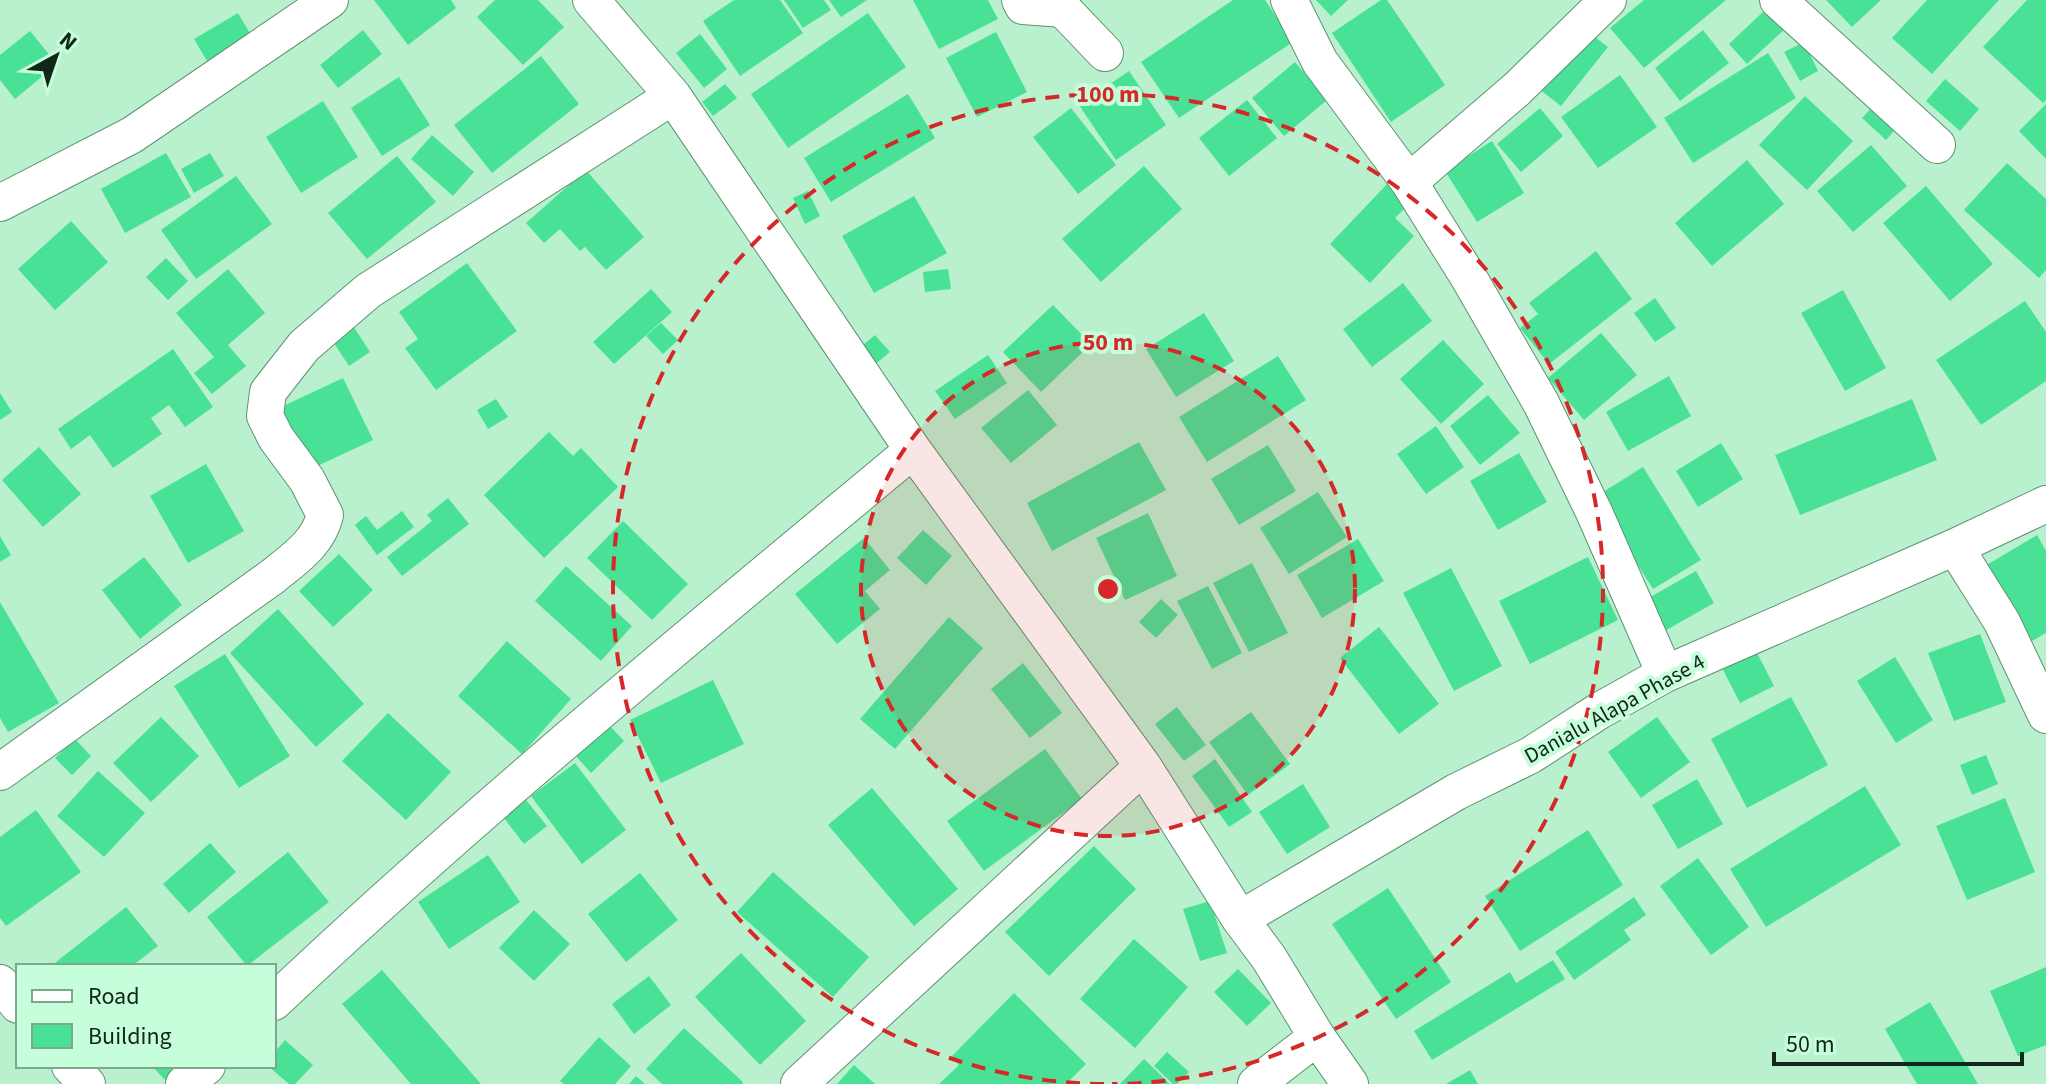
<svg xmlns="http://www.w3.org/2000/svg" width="2046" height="1084" font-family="'Source Sans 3',sans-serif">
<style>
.building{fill:#49e196}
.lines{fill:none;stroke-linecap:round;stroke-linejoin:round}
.minor-casing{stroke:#5e9273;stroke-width:38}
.minor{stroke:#fff;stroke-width:36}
.ring{fill:none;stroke:#d62828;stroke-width:4;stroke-dasharray:14 10}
.labels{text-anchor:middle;stroke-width:8;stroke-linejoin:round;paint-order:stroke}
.street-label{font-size:22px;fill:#11271a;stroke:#c6fedb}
.centre{fill:#d62828;stroke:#c6fedb;stroke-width:4}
.ring-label{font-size:24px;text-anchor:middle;font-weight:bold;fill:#d62828;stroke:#c6fedb;stroke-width:8;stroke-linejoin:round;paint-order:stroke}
</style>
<rect width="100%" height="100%" fill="#b9f1ce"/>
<path class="building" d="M374,0H451L456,8L408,45Z
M495,0H538L564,27L523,65L477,17Z
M734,0H780L803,33L740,76L703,21Z
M784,0H824L831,10L803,28Z
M829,0H867L841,17Z
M913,0H988L998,19L939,49Z
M1233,0H1265L1293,42L1179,118L1141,62Z
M1316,0H1348L1331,16Z
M1381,0H1387L1445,85L1391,122L1332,33Z
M1644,0H1726L1644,68L1610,28Z
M1826,0H1881L1852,27Z
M1927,0H1999L1932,74L1892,38Z
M2027,0H2046V100L2043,103L1983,47Z
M1766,9L1785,29L1747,64L1729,44Z
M238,13L251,35L207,61L194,39Z
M868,13L906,67L788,148L751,94Z
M363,30L382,54L338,88L320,65Z
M1586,30L1608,47L1561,106L1539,89Z
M1703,30L1729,63L1680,101L1655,68Z
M30,31L57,64L15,99L0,80V55Z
M996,32L1027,92L977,117L946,58Z
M700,34L727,69L704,88L676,53Z
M1804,42L1818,71L1800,81L1784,52Z
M1768,53L1796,98L1693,163L1664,118Z
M541,56L579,104L492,173L454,125Z
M1295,62L1327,100L1284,136L1252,98Z
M1129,71L1166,125L1116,160L1079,105Z
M1620,75L1657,127L1598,168L1561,117Z
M399,77L430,125L382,156L351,108Z
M1945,79L1979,109L1960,131L1926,101Z
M725,84L737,98L713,116L702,102Z
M908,94L935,138L831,202L804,158Z
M1805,96L1853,141L1807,190L1759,145Z
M1247,100L1277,138L1229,176L1199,138Z
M323,101L358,157L301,193L266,137Z
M1876,103L1900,124L1886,140L1862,118Z
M2046,104V159L2019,131Z
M1071,108L1116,165L1078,194L1033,137Z
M1540,108L1563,136L1521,172L1497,144Z
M432,135L474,172L453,196L411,159Z
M1492,141L1524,193L1477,222L1445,171Z
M1871,145L1907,186L1853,232L1817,191Z
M166,153L191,197L125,233L101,189Z
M210,153L224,176L194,193L181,169Z
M397,156L436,202L367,259L328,213Z
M1747,160L1784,204L1712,266L1675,223Z
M2007,163L2046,199V270L2039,278L1964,210Z
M1144,166L1182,209L1101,282L1062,239Z
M586,170L644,237L606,270L585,247L580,251L560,229L544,243L526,223Z
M236,176L272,224L196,279L161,230Z
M1389,182L1411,202L1395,218L1414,236L1370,283L1330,244Z
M1926,186L1993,264L1950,301L1883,223Z
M808,191L820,216L805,224L793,198Z
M914,196L947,253L874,293L842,236Z
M71,221L108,262L55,310L18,269Z
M1596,251L1632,299L1549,364L1520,328L1538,314L1529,303Z
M166,258L188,281L168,300L146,277Z
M467,263L517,331L436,390L405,348L418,339L399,312Z
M228,269L265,313L228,345L246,366L212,394L194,373L214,357L176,313Z
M948,269L951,289L925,292L923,272Z
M1403,283L1432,321L1372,367L1343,329Z
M651,289L672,312L614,364L593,342Z
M1843,290L1886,368L1845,391L1801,313Z
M1655,298L1676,328L1655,342L1634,313Z
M2025,301L2046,332V381L1981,425L1936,360Z
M1053,305L1091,344L1041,392L1003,352Z
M1204,313L1234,361L1176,397L1146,349Z
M350,321L370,352L349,366L328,334Z
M661,323L678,340L663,354L646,336Z
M1601,333L1637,375L1584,420L1548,378Z
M875,335L890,352L873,366L858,349Z
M1443,340L1484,384L1441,424L1400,379Z
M173,349L213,407L185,427L169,405L151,418L162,434L113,468L90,435L71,449L58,429Z
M988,355L1007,383L955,419L935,391Z
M1278,356L1306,400L1207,462L1179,417Z
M1669,376L1691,416L1628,451L1606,412Z
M343,378L373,440L311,469L281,407Z
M1028,390L1057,425L1011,463L981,428Z
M0,393L12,412L0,420Z
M1488,395L1520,433L1480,465L1450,426Z
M496,399L508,417L488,429L477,410Z
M1912,399L1937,460L1800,515L1775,455Z
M1436,426L1464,467L1426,494L1397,454Z
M549,432L573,456L581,448L618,487L544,558L484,495Z
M1139,442L1166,490L1052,551L1027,503Z
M1721,443L1743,479L1698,507L1676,471Z
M1268,445L1296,491L1239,525L1211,479Z
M39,447L81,494L43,527L2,480Z
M1519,453L1547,502L1498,530L1470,481Z
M206,464L244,531L188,563L150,496Z
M1643,467L1701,560L1653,589L1595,497Z
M1318,492L1347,537L1289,574L1260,528Z
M448,498L469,524L402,576L387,557L432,521L427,515Z
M402,511L414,527L377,555L355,525L366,516L377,530Z
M1148,513L1177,576L1125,600L1096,538Z
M623,521L688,584L652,620L587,558Z
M923,530L952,556L926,585L897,558Z
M2037,535L2046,551V633L2030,642L1985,566Z
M0,536L11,555L0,562Z
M864,538L890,570L865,591L880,609L837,644L795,594Z
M1358,539L1384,581L1322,618L1297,575Z
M339,554L373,590L333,627L299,591Z
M144,557L182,605L140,639L102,590Z
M1588,557L1618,620L1530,664L1499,601Z
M1252,563L1288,633L1249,652L1213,583Z
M566,566L632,626L601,661L535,601Z
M1451,568L1502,666L1454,691L1403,593Z
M1696,571L1714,603L1663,632L1645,600Z
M1208,586L1242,653L1212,669L1177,601Z
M1161,599L1178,615L1156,638L1139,622Z
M0,602L59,703L8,732L0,718Z
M278,609L364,704L316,747L230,653Z
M949,617L983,648L895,749L860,719Z
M1379,627L1439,704L1399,734L1340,658Z
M1980,634L2006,702L1954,721L1928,653Z
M507,641L571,699L522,754L458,696Z
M1752,643L1774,686L1740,703L1718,660Z
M225,654L290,756L239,788L174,686Z
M1895,657L1933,720L1896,743L1857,681Z
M1023,663L1062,713L1030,738L991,689Z
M713,680L744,744L661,783L630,720Z
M1791,697L1828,765L1747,808L1711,739Z
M1177,707L1206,745L1184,761L1155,724Z
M1251,712L1290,764L1248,795L1209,742Z
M388,713L451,772L406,820L342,761Z
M161,717L199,756L151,802L113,763Z
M1657,717L1690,762L1641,798L1608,752Z
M608,724L624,741L591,773L575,755Z
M75,739L91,756L72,775L55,758Z
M1045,749L1082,799L984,871L947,821Z
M1986,755L1998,784L1972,795L1960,765Z
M1215,759L1252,812L1229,827L1192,776Z
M575,763L626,830L582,864L531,796Z
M98,771L145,813L104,857L57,816Z
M1697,779L1723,824L1678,849L1652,805Z
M1303,784L1330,827L1287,854L1259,812Z
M1865,786L1901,845L1766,927L1730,869Z
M872,788L958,889L914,926L828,825Z
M2005,798L2035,872L1967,900L1936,826Z
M526,800L547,826L524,844L504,818Z
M36,810L81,872L6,926L0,918V837Z
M1588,830L1623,885L1520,951L1485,896Z
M210,843L236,872L189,913L163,884Z
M1094,846L1136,889L1049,976L1005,932Z
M288,852L329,902L247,966L207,917Z
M488,855L520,902L449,949L418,902Z
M1698,858L1749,927L1711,955L1660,886Z
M773,872L869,957L833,997L737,912Z
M640,873L678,920L626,962L588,914Z
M1388,888L1451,982L1396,1019L1332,924Z
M1634,897L1646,915L1624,930L1631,940L1574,980L1555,952Z
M1210,901L1227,953L1200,961L1183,909Z
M126,907L158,946L132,966H51Z
M534,910L570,944L534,981L499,948Z
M1134,939L1188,987L1135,1048L1080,999Z
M741,953L806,1021L760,1065L695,997Z
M1553,960L1565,979L1432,1060L1414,1031L1510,972L1516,983Z
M2046,967V1045L2018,1056L1990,991Z
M1238,969L1271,1003L1247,1026L1214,992Z
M382,970L481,1084H411L342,1004Z
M649,976L671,1005L634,1034L612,1004Z
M1014,993L1086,1064L1066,1084H939L959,1065L951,1057Z
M1930,1002L1978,1084H1917L1885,1029Z
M684,1028L743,1082L742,1084H662L646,1069Z
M599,1037L631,1066L615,1084H564L560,1081Z
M285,1040L313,1065L295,1084H289L268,1066H274V1053Z
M1167,1052L1189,1072L1177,1084H1173L1154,1066Z
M1144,1059L1170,1084H1120Z
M854,1065L875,1084H837Z
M152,1066H179L165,1080Z
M1470,1070L1478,1084H1446Z
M636,1076L645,1084H629Z"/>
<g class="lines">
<defs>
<path id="minor" d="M591,0L673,96L913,450L1143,766L1240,919L1269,958L1317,1037L1350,1084
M1020,0L1023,6L1063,9L1105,53
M1289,0L1320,62L1409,182L1469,278L1541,403L1594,512L1665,674
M1778,0L1937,145
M1409,182L1517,89L1608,0
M0,203L132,135L330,0
M1955,547L2002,622L2046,715
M0,772L272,577C294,559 318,544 325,515L307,480L276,438L265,416L268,392L304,346L368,291L673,96
M1240,919L1456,792L1531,755L1599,711L1665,674L1955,547L2046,504
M0,983L18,1005
M274,1002C478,809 697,630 913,450
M70,1066L87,1084
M184,1084L207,1066
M799,1084L1143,766
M1256,1084L1317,1037"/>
</defs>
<use href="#minor" class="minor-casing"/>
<use href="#minor" class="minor"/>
</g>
<circle cx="1108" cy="589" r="247" fill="#d62828" fill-opacity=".12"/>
<g class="ring">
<circle cx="1108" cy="589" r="247"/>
<path d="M1104 1084A495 495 0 1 1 1112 1084"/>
</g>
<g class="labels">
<g class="street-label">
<text transform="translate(1614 708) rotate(-29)" y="8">Danialu Alapa Phase 4</text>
</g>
</g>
<circle cx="1108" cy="589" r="12" class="centre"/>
<g class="ring-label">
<text x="1108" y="102">100 m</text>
<text x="1108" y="350">50 m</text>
</g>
<rect x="16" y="964" width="260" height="104" fill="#c6fedb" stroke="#7ea88e" stroke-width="2"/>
<rect x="32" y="990" width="40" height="12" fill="#ffffff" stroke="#7ea88e" stroke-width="2"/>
<text x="88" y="1004" font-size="24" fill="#11271a">Road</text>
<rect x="32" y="1024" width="40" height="24" fill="#49e196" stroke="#7ea88e" stroke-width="2"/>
<text x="88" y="1044" font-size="24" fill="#11271a">Building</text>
<g transform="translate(56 56) rotate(40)" stroke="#c6fedb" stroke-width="6" paint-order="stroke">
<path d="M0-6L14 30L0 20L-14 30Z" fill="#11271a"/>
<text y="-12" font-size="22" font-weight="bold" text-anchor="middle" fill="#11271a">N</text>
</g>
<path d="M1774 1052v12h248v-12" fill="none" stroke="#11271a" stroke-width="4"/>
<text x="1786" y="1052" font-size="24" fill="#11271a" stroke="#c6fedb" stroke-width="6" paint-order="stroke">50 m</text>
</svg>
